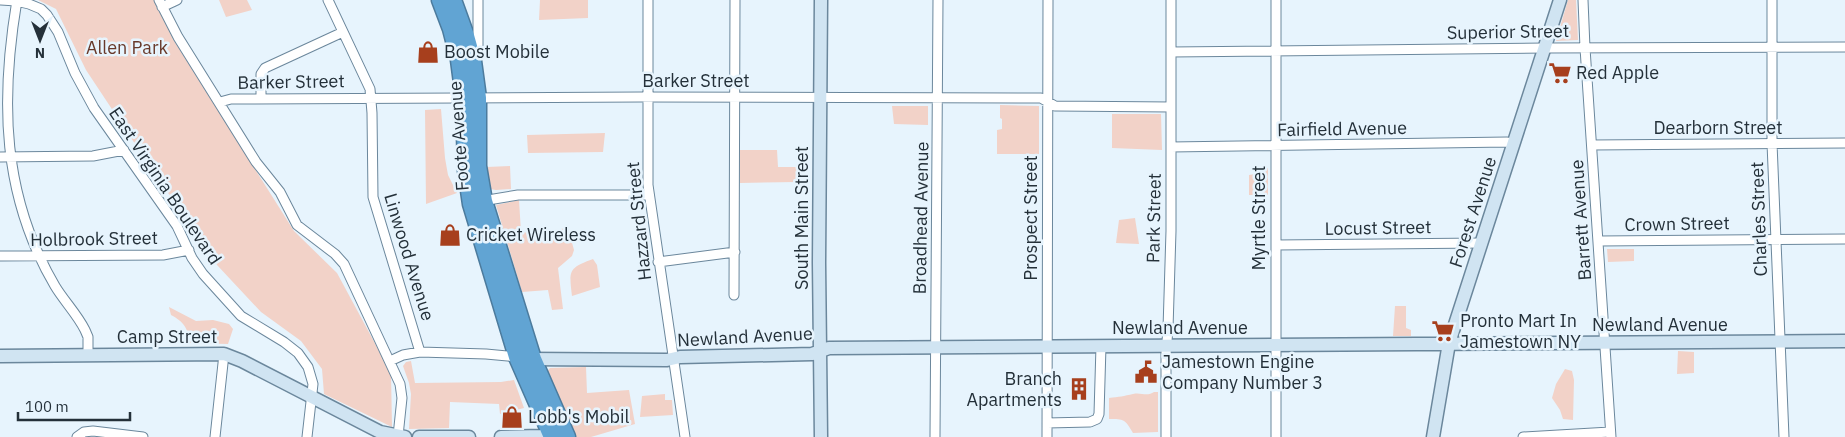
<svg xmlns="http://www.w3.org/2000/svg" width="1845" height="437" font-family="'IBM Plex Sans',sans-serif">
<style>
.green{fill:#f2d2c8}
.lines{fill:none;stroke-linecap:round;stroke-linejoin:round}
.street-casing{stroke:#6b879c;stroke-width:11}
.secondary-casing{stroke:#6b879c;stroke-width:15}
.highway-casing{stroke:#4c7b9d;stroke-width:19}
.street{stroke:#fff;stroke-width:9}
.secondary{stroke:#d0e4f2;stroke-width:12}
.highway{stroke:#61a4d3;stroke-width:16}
.labels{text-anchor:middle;stroke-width:5;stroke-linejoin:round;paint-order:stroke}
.street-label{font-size:18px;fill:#243039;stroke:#e7f4fd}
.park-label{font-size:18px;fill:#68392a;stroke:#e7f4fd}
.poi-label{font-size:18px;fill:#243039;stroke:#e7f4fd;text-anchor:start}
</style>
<rect width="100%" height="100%" fill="#e7f4fd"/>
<path class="green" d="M38,0H154L173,39L294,231L337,273L391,373L392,427L324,394L322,369L301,341L261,312L217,265L145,159L86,70L56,9Z
M219,0H247L252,10L226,17Z
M540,0H588V18L539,20Z
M1568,0H1576L1578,40L1556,41Z
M1000,105L1039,106V154H997V130L1002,129V119L1000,118Z
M892,106H928V125L894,124Z
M441,109L445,158L448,175L457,193L426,204L425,110Z
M1112,114H1161L1162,150L1112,148Z
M605,133L603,152L528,153L527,135Z
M739,150H777L778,167H797V182L740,183Z
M510,166L511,189L496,190L490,189L487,167Z
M1263,167L1268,168V195H1249V175L1262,173Z
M519,200L521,232L531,233L568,228L574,250L572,256L558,268L563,309L552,310L548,290L522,292L496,205Z
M1135,218L1139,244L1116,243L1119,220Z
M1607,249H1634V261L1608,262Z
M593,259L597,265L600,287L572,296C569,271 568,268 593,259Z
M1395,306H1406V328L1411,330V336H1393Z
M169,307L196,321L213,320L229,324L233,329L228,344L190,343C188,328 184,322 171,315Z
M1678,351L1694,352V373L1677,374Z
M411,361L415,383L501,382L514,380L524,408L500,414L499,404L450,402L449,428L409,429L411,394L409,383L403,366L406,362Z
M586,367L587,393L629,390L635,424L591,437H575L546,372L550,368Z
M1565,369L1572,371L1574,380L1573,420L1563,419L1560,410L1552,398L1556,384Z
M1154,392H1158V432L1133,433C1125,419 1124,419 1109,419V398C1119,397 1124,396 1133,394C1141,392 1147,397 1154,392Z
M665,394V400H672L673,415L640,417L642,396Z"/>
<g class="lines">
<defs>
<path id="street" d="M1,0L16,1L29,4L41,9L47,15L58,32L75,73L94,108L177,226L192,258L203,274L241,316L284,342L298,353L308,367L313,384L307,437
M17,0C0,101 2,196 55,286C64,301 77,314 85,330L88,337V355
M159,0L178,37L256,162L280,192L297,225L335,254L344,264L400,384L402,398L398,436
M328,0L370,89L372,113L373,197L420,352
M648,0V185L685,437
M1583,0L1585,48L1611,437
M1772,0V143L1784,437
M162,7L177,0
M1171,52L1545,48L1845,47
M474,56L478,45V0
M261,99V74L265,68L343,32
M220,102L231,99L641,97L1041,98L1055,106L1171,107
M1592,145L1845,143
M1171,147L1507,142L1513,144
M0,157L93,156L124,150
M482,201L518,195H649
M1599,241L1845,239
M1276,245L1482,243
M0,256L163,255L189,250
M658,262L735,252
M734,295L735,0
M390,361L403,355L420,352L486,354L517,357
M1047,423L1090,422L1097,419L1099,414L1101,346
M77,437L84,432L93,431L143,437
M215,437L224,354
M935,437L938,0
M1047,437L1048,0
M1166,437V353L1168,329L1171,231V0
M1276,437V0
M1523,437L1610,432"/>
<path id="secondary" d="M821,0L819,263L821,437
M0,356L224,354L242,361L380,432L405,437
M527,359L667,360L680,357L812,354L829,348L1845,341
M419,437H469
M501,437L541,436L557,430
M1433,437L1449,343L1560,0"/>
<path id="highway" d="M440,0L451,29L459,60L464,98L466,170L471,204L517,357L552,437
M453,0L466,36L473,61L478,98V166L484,201L533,359L567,437"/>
</defs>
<use href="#street" class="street-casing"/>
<use href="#secondary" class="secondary-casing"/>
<use href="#highway" class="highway-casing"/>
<use href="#street" class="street"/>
<use href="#secondary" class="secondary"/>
<use href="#highway" class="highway"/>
</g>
<defs>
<symbol id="shop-bare" viewBox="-9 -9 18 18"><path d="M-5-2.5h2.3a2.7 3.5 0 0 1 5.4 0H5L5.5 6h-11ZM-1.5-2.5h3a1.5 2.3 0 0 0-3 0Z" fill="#a73f1d" stroke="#e7f4fd" stroke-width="2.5" paint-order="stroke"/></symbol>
<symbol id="supermarket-bare" viewBox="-9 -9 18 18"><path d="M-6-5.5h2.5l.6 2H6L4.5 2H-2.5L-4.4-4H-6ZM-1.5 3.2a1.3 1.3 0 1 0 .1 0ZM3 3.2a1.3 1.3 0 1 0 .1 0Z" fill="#a73f1d" stroke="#e7f4fd" stroke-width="2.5" paint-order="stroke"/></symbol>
<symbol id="civic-bare" viewBox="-9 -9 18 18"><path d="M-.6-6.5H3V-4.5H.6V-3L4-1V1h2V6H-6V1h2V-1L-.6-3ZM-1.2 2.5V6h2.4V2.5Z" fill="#a73f1d" stroke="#e7f4fd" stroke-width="2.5" paint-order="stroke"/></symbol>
<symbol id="building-bare" viewBox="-9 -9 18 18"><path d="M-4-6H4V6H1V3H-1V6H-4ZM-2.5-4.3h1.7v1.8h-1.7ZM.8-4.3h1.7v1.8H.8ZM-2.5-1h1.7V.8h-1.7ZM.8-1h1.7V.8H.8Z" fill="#a73f1d" stroke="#e7f4fd" stroke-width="2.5" paint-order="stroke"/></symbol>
</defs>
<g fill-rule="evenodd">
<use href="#shop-bare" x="412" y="36" width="32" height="32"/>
<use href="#supermarket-bare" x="1544" y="57" width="32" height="32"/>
<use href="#shop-bare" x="434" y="219" width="32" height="32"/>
<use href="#supermarket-bare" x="1427" y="315" width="32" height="32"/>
<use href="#civic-bare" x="1130" y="356" width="32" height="32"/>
<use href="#building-bare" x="1063" y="373" width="32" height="32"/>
<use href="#shop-bare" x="496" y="401" width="32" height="32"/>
</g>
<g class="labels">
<g class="street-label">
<text transform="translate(1508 32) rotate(-1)" y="6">Superior Street</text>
<text x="696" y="87">Barker Street</text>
<text transform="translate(291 82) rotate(-1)" y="6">Barker Street</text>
<text x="1718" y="134">Dearborn Street</text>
<text transform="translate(1342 129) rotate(-1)" y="6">Fairfield Avenue</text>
<text transform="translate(459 136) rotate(-94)" y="6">Foote Avenue</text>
<text transform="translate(165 186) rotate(56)" y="6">East Virginia Boulevard</text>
<text transform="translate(1473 212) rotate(-72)" y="6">Forest Avenue</text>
<text transform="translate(802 218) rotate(-90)" y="6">South Main Street</text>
<text transform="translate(921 218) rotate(-89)" y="6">Broadhead Avenue</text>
<text transform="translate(1031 218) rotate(-90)" y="6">Prospect Street</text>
<text transform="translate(1154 218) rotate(-89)" y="6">Park Street</text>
<text transform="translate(1259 218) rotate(-90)" y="6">Myrtle Street</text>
<text transform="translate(1759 219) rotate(-92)" y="6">Charles Street</text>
<text transform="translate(1581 220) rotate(-94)" y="6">Barrett Avenue</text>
<text transform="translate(639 221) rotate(-96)" y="6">Hazzard Street</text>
<text transform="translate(1677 224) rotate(-1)" y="6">Crown Street</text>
<text transform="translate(1378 228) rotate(-1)" y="6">Locust Street</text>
<text transform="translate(94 239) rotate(-1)" y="6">Holbrook Street</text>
<text transform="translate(409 257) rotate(73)" y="6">Linwood Avenue</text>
<text x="1660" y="331">Newland Avenue</text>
<text x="1180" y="334">Newland Avenue</text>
<text x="167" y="343">Camp Street</text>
<text transform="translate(745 337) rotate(-3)" y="6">Newland Avenue</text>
</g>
<g class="park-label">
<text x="127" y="54">Allen Park</text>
</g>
<g class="poi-label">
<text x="444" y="58">Boost Mobile</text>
<text x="1576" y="79">Red Apple</text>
<text x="466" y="241">Cricket Wireless</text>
<text x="1460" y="327">Pronto Mart In<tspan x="1460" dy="21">Jamestown NY</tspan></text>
<text x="1162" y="368">Jamestown Engine<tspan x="1162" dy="21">Company Number 3</tspan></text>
<text x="1062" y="385" text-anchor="end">Branch<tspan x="1062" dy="21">Apartments</tspan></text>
<text x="528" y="423">Lobb's Mobil</text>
</g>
</g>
<g transform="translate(40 40) rotate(180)" stroke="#e7f4fd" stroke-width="4" paint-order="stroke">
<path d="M0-4L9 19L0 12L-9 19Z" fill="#243039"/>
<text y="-8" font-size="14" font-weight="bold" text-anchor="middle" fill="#243039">N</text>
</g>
<path d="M18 412v8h112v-8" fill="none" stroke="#243039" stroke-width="2.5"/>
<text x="25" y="412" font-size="15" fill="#243039" stroke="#e7f4fd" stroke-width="4" paint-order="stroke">100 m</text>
</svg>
